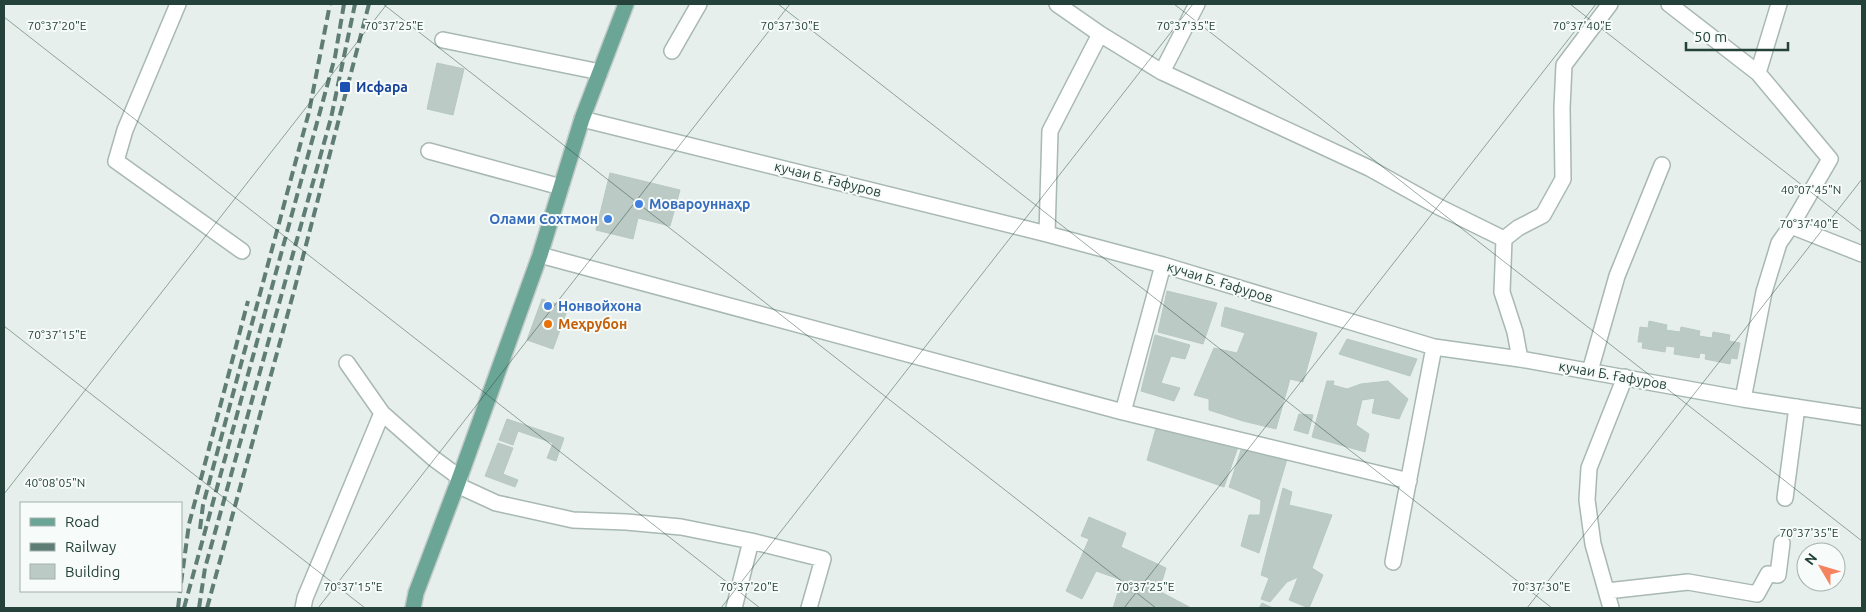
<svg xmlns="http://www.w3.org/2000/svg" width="1866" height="612" font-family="Ubuntu,sans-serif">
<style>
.building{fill:#bbcac4;stroke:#b8c9c2}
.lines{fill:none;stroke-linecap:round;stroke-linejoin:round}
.minor-casing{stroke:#a8b8b2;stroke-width:18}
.major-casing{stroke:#c2cac8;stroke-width:18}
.minor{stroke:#fff;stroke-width:15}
.major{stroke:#6aa596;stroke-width:15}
.rail{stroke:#5f7d75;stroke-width:4;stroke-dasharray:10 5;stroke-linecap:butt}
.ticks{fill:none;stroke:#24423a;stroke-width:1;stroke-opacity:0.45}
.transit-dot{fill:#1a4fb4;stroke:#f7fbf9;stroke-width:2}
.shop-dot{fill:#3f7fe0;stroke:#f7fbf9;stroke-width:2}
.food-dot{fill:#e8710a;stroke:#f7fbf9;stroke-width:2}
.labels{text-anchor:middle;stroke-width:4;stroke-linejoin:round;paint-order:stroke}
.transit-label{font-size:14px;font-weight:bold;fill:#164399;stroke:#f7fbf9;text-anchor:start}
.street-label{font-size:14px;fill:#24423a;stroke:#f7fbf9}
.shop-label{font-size:14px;font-weight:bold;fill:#366cbe;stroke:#f7fbf9;text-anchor:start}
.food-label{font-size:14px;font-weight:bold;fill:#c56008;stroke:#f7fbf9;text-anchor:start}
.ticks-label{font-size:12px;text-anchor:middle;fill:#24423a;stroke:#f7fbf9;stroke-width:4;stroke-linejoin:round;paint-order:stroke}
</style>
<rect width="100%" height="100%" fill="#e6efeb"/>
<path class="building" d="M437,63L464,69L453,115L427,109Z
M610,173L680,190L670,226L638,218L633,239L596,230Z
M1167,291L1217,303L1203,344L1158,332Z
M542,299L568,308L553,349L527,340Z
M1225,307L1317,333L1303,382L1290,379L1276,429L1243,421L1209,410V399L1194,395L1214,348L1237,353L1245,333L1221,326Z
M1649,321L1667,325L1666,330L1680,332L1681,327L1700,331L1699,336L1712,338L1713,332L1730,335L1729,341L1740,343L1737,359L1731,358L1730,364L1705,359L1706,354L1700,353L1699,358L1674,354L1675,347L1666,346L1665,352L1642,348L1643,342H1638L1640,327L1648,328Z
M1155,335L1190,345L1185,359L1171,356L1161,383L1180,388L1174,401L1141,391Z
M1347,339L1417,359L1410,376L1339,354Z
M1327,381H1334L1333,385L1347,389L1361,384L1388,381L1408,399L1399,419L1372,413L1375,398L1362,400L1356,425L1369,434L1365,452L1312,437Z
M1299,414L1313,415L1308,434L1294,430Z
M507,419L564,438L556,461L547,458L553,443L518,431L513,445L499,440Z
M1158,421L1238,447L1224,487L1147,460Z
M498,443L513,448L503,474L518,480L515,487L485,476Z
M1242,447L1288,456L1259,553L1241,546L1249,515H1260L1261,500L1229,487Z
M1283,488L1292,492L1289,505L1332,515L1312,568L1323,575L1309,608L1289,600L1298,577L1287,582L1270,602L1261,599L1269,578L1261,575Z
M1089,517L1126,533L1121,547L1166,568L1159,591L1191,608H1113L1122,580L1096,571L1082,599L1066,591L1089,539L1081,536Z
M1262,603L1273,608H1259Z"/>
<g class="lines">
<defs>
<path id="minor" d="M178,4L125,130L116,161L242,251
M1057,4L1100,34L1162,72L1369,168L1439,207L1504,239
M1669,4L1758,73L1830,159L1791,226L1779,243L1764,292L1743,399
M443,40L600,72
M672,51L699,4
M1162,72L1197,4
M1758,73L1779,4
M582,119L1047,234L1163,265L1434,347L1520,359L1743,399L1862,417
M429,151L561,187
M1791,226L1862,254
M1047,234L1050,131L1100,34
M540,255L1123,412L1409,481
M1520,359L1515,332L1502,292L1504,239L1518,228L1543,215L1563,179L1562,108L1564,65L1610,4
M347,363L382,413L433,458L460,478
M1590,371L1617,276L1662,165
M1123,412L1163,265
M457,485L496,503L573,520L626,522L681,527L751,541L823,559L809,608
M1785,498L1797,407
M1393,562L1434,347
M1607,591L1688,582L1757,594L1768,574L1778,575L1782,543
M303,608L305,598L382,413
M734,608L751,541
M1611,608L1593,544L1587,500L1589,468L1625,377"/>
<path id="major" d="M413,608L416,593L457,485L540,255L582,119L626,4"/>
</defs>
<use href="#minor" class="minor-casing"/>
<use href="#major" class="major-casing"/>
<use href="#minor" class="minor"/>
<use href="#major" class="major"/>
<path class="rail" d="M200,529L203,505L309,112L330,4
M181,583L189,524L248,301
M178,608L180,591
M184,608L335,57L344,4
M199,608L205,568L331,118L355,4
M207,608L294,291L369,4"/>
</g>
<path class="ticks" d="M383,4L1156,608M778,4L1552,608M1174,4L1862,541M1570,4L1862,232M4,17L760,608M4,326L365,608M4,494L387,4M318,608L790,4M721,608L1193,4M1124,608L1596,4M1527,608L1862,179"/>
<rect class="transit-dot" x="339" y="81" width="12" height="12" rx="2.5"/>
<g class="shop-dot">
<circle cx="639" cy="204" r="5"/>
<circle cx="608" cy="219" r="5"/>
<circle cx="548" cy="306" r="5"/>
</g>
<circle class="food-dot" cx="548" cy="324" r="5"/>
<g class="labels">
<g class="transit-label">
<text x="356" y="92">Исфара</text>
</g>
<g class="street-label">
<text transform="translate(828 179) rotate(14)" y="5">кучаи Б. Ғафуров</text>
<text transform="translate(1220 282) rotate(17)" y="5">кучаи Б. Ғафуров</text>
<text transform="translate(1613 375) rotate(10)" y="5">кучаи Б. Ғафуров</text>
</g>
<g class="shop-label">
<text x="649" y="209">Мовароуннаҳр</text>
<text x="598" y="224" text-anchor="end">Олами Сохтмон</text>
<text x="558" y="311">Нонвойхона</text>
</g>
<g class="food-label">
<text x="558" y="329">Меҳрубон</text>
</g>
</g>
<g class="ticks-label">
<text x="394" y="30">70°37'25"E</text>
<text x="1186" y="30">70°37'35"E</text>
<text x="790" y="30">70°37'30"E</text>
<text x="1582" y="30">70°37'40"E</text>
<text x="57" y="30">70°37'20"E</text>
<text x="1811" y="194">40°07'45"N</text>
<text x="1809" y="228">70°37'40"E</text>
<text x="57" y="339">70°37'15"E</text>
<text x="55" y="487">40°08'05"N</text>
<text x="1809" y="537">70°37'35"E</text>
<text x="353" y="591">70°37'15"E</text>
<text x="749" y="591">70°37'20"E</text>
<text x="1145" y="591">70°37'25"E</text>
<text x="1541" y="591">70°37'30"E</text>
</g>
<rect width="1866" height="612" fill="none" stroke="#24423a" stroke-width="10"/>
<rect x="20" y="502" width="162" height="90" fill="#f7fbf9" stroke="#a3b1ad"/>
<rect x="30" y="518" width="25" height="8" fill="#6aa596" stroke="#a3b1ad"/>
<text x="65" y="527" font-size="15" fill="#24423a">Road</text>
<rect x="30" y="543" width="25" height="8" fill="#5f7d75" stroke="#a3b1ad"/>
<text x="65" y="552" font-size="15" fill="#24423a">Railway</text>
<rect x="30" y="564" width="25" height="15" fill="#bbcac4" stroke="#a3b1ad"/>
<text x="65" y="577" font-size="15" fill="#24423a">Building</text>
<g transform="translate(1821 567) rotate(308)"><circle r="24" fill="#f7fbf9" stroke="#a3b1ad"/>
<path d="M0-4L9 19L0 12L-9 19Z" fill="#f4845f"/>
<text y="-8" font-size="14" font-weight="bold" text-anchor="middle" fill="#24423a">N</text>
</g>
<path d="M1686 42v8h102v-8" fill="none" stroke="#24423a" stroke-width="2.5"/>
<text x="1694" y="42" font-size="15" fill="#24423a" stroke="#f7fbf9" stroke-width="4" paint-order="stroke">50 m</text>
</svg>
